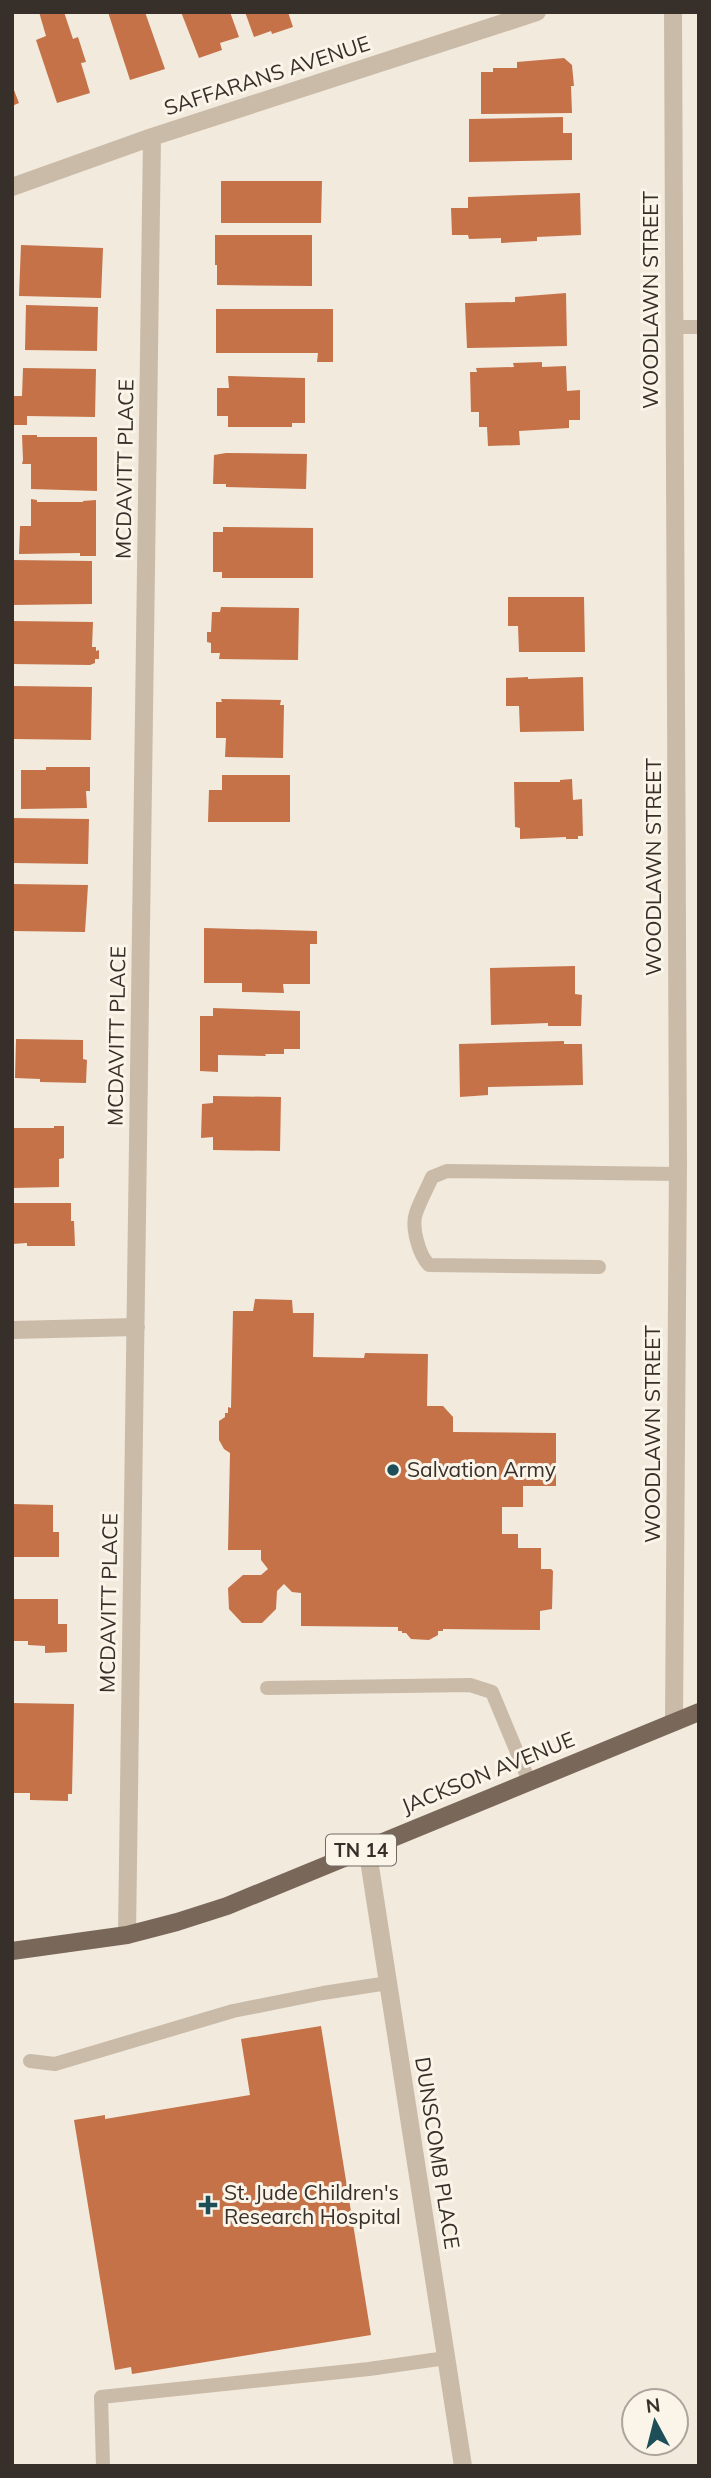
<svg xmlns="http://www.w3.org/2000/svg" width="711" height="2478" font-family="Mulish,sans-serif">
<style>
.building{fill:#c57248}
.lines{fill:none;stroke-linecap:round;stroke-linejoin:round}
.lane{stroke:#cabba9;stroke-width:14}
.street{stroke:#cabba9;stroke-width:18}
.primary{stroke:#79675a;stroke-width:18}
.poi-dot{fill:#1e4f59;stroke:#faf4e9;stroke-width:2.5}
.labels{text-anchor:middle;stroke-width:6;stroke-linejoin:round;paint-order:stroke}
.shield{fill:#faf4e9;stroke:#726a63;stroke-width:2}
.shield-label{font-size:19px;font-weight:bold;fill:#372f29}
.street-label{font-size:21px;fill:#372f29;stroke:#faf4e9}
.poi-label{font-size:21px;fill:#372f29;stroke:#faf4e9;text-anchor:start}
</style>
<rect width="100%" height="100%" fill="#f2eadd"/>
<path class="building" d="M39,12H64L73,39L78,37L86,62L81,63L90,93L57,103L36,40L46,36Z
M108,12H145L165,69L130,80Z
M181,12H230L239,37L220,43L222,50L199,58Z
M245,12H288L293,27L272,34L271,31L254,37Z
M564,58L572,65L574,86H571L572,113L481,114V72H493V68H517V62Z
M12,85L19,103L12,106Z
M563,117V133H572V160L469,162V119Z
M221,181H322L321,223H221Z
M580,193L581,235L537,237V241L501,243V238L469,239L468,235H452L451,208H468V197Z
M215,235H312V286L217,285V265H215Z
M21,245L103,248L101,298L19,296Z
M566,293L567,346L467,348L465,303L515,302V297Z
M26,305L98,307L97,351L25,350Z
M216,309H333V362H317L318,353H216Z
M542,362V367L566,366L567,391L580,390V420H569V428L519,431L520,445L488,446L487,427H479V412H471L470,372H477L476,368L514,367L513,363Z
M23,368L96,369L95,417L27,416V425H12V396H22Z
M228,376L305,378V423H292V427H228V416H217V388H229Z
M22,435H37V437H97V491L31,489V464H22L23,460Z
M226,453L307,454L306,489L226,487V484H213L214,455Z
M31,499L37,500V502H83V501L96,500V556H80V553L19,554L20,526H31Z
M223,527L313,528V578H222V572H213V532H223Z
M12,560L92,561V604L12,605Z
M508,597H584L585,652H519L518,626H508Z
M221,607L299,608L298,660L219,659L220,653H211V643L207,642V632H211L212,612H220Z
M12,621L93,622L92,647H96V651L99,650V659H95V663L90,665L12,664Z
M528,677V679L583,677L584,731L520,732L519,706H506V678Z
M12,686L92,687L91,740L14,739Z
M221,699L281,700L280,705H284L283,758L225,757L226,738H216V702H222Z
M46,767H90V791H86L87,808L21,809V770H46Z
M222,775H290V822H208L209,790H222Z
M572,779L573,800L582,799L583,836H578V839H566V837L520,839V828L515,827L514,782H560V780Z
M12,818L89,819L88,864L12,863Z
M12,884L88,885L85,932L12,931Z
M204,928L317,931V944H310V984H283L284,993L242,992V983H204Z
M575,966V994L582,995L581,1026H548V1023L491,1025L490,968Z
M213,1008L300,1011V1049H284V1054H265L266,1056L218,1055V1072L200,1071V1016H213Z
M16,1039L83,1040V1059L87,1060L86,1083L40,1082V1079L15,1078Z
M564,1041V1044H582L583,1085L488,1087V1095L460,1097L459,1044Z
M213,1096L281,1097L280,1151L213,1150V1137L201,1138L202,1104L213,1103Z
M54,1126H64V1158L59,1159V1187L12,1188V1128H54Z
M12,1203H71V1221H74L75,1246H27V1243L12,1244Z
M255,1299L292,1300L293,1313H314L313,1357L364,1358L365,1353L428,1354L427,1406H443L453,1417V1432L556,1433V1486H523V1507H502V1534H518V1548H541V1569H551L553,1571L552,1609L540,1611V1630L443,1629V1631H438V1635L429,1640L411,1639L406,1633H402V1631H398V1627L301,1626V1593L292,1592L284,1584L277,1591L276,1609L262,1623H242L229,1609L228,1588L243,1575H261L268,1569L261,1560V1550H228L230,1453L224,1449L219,1440V1421L225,1417V1413H228V1407L231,1408L233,1311H253Z
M12,1504L53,1505V1532H59V1557H12Z
M12,1599H58V1624H67V1652L45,1653V1646L28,1645V1641H12Z
M12,1703L74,1704L72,1794H68V1801L30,1800V1793H12Z
M321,2026L371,2335L132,2374L131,2367L115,2370L74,2120L105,2115V2119L250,2095L241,2039Z"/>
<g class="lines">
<path class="lane" d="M674,327H699
M599,1267L429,1265C419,1255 411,1227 416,1213C420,1201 427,1189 432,1177L447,1171L678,1174
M267,1688L470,1685L492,1692L529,1781
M30,2061L55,2064L233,2011L323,1993L388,1983
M103,2466L101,2397L369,2369L446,2358"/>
<path class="street" d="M673,12L678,1163L674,1722
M12,187L152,137L537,12
M12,1330L136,1327
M367,1847L463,2466
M127,1935L152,137"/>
<path class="primary" d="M12,1951L127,1935L177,1922L227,1906L699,1712"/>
</g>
<g class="poi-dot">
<circle cx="393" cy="1470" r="7"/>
<path d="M204.5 2194.5h7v7h7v7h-7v7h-7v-7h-7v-7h7z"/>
</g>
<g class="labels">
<rect class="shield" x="326" y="1834.5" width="70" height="31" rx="5"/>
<g class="shield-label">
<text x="361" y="1857">TN 14</text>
</g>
<g class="street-label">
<text transform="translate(267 76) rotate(-18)" y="7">SAFFARANS AVENUE</text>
<text transform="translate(651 300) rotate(-90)" y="7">WOODLAWN STREET</text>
<text transform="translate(125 469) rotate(-89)" y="7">MCDAVITT PLACE</text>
<text transform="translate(654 867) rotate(-90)" y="7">WOODLAWN STREET</text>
<text transform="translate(117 1036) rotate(-89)" y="7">MCDAVITT PLACE</text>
<text transform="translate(653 1434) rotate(-90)" y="7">WOODLAWN STREET</text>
<text transform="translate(109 1603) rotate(-89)" y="7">MCDAVITT PLACE</text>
<text transform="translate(488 1773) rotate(-22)" y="7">JACKSON AVENUE</text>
<text transform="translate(437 2153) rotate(81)" y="7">DUNSCOMB PLACE</text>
</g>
<g class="poi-label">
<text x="407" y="1477">Salvation Army</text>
<text x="224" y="2200">St. Jude Children's<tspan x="224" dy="24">Research Hospital</tspan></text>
</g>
</g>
<rect width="711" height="2478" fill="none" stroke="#372f29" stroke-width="28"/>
<g transform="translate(655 2422) rotate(353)"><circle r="33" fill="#faf4e9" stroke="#aca59c" stroke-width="2"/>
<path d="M0-5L12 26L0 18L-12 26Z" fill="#1e4f59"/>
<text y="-10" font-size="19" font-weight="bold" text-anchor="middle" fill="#372f29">N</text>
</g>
</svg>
